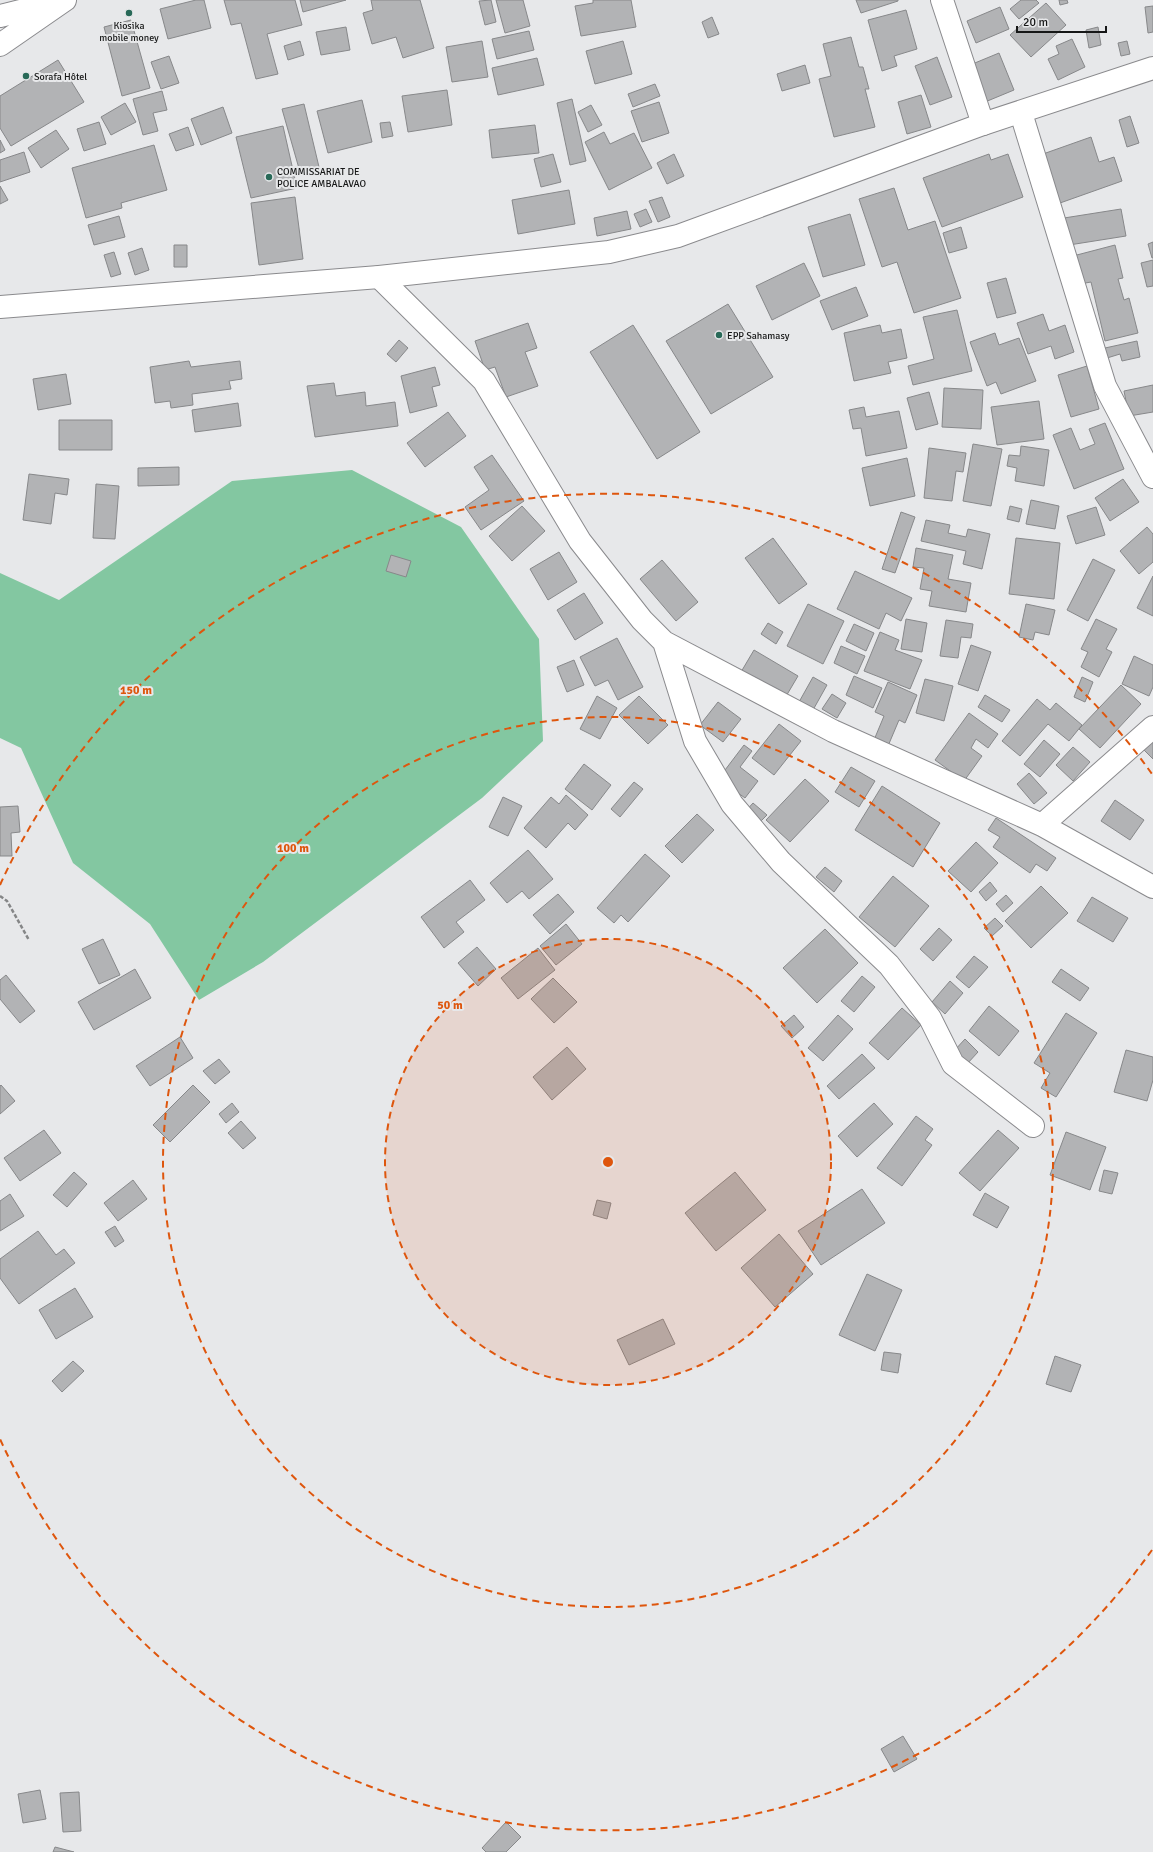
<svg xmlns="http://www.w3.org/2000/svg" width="1153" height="1852" font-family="Signika,sans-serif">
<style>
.green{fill:#83c7a1}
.building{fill:#b2b3b5;stroke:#87888a}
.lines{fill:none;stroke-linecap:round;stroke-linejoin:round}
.street-casing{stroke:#8a8a8d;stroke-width:24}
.secondary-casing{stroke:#8a8a8d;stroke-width:24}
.primary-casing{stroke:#8a8a8d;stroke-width:24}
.path{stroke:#858687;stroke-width:2.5;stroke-dasharray:4 2;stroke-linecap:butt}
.street{stroke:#fff;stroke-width:22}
.secondary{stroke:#fff;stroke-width:22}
.primary{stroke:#fff;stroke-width:22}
.ring{fill:none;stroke:#de560d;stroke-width:2;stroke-dasharray:7 5}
.poi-dot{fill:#286958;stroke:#e7e8ea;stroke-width:1.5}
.labels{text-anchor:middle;stroke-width:4;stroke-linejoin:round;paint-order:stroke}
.poi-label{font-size:10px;fill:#161717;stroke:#e7e8ea;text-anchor:start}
.centre{fill:#de560d;stroke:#e7e8ea;stroke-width:2}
.ring-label{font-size:12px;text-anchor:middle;font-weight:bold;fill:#de560d;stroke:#e7e8ea;stroke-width:4;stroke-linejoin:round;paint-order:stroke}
</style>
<rect width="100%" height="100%" fill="#e7e8ea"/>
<path class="green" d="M352,470L461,527L539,639L543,741L482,798L263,962L199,1000L150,924L73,863L21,748L0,738V573L59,600L232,481Z"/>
<path class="building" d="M196,0H204L211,28L168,39L160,9Z
M224,0H295L302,25L267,34L278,74L256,79L241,23L231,25Z
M300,0H346L303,12Z
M371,0H420L434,48L403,58L396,37L372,44L363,13L373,10Z
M491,0L496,22L485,25L479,1Z
M496,0H523L530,26L505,33Z
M593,0H631L636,27L581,36L575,6L593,3Z
M856,0H898V1L861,13Z
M1021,0H1036L1039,3L1019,19L1010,9Z
M1059,0H1067L1068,3L1060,5Z
M1046,3L1066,25L1031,57L1010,35Z
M1153,6V32L1148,33L1145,7Z
M1000,7L1009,29L976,43L967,21Z
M906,10L917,49L894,56L897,66L882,71L868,20Z
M712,17L719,34L708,38L702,22Z
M131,20L150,88L122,96L104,27Z
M346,27L350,50L321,55L316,32Z
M1098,27L1101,45L1089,48L1086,30Z
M529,31L534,50L497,59L492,39Z
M851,37L859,67H863L869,89H865L875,127L834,137L819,79L831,76L823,44Z
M1072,39L1085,67L1058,80L1048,59L1059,54L1056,46Z
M300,41L304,55L288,60L284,46Z
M482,41L488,77L452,82L446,47Z
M623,41L632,74L595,84L586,51Z
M1127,41L1130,54L1121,56L1118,43Z
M999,53L1014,90L985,102L970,65Z
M169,56L179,83L161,89L151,62Z
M937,57L952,97L930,105L915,66Z
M537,58L544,85L498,95L492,68Z
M58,60L84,102L11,146L0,128V96Z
M805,65L810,83L782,91L777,74Z
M655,84L660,96L633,107L628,94Z
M447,90L452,125L408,132L402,96Z
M162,91L167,110L153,113L158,131L143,135L133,99Z
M921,95L931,127L907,134L898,102Z
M572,99L586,161L570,165L557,103Z
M362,100L372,142L328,153L317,111Z
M659,102L669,133L642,142L631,111Z
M125,103L136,122L111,135L101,117Z
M304,104L319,167L300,172L282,109Z
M591,105L602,125L588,132L578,112Z
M223,107L232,133L201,145L191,119Z
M1130,116L1139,143L1127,147L1119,120Z
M99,122L106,144L84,151L77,129Z
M390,122L393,136L382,138L380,123Z
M535,125L539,153L492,158L489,130Z
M283,126L297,188L251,198L236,137Z
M188,127L194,145L176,151L169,134Z
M56,130L69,149L41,168L28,148Z
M604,132L610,144L634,133L652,168L609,190L585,142Z
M1091,137L1099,162L1114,157L1122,181L1060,203L1043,154Z
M0,140L5,150L0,153Z
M154,145L167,190L121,203L122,208L86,218L72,168Z
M24,152L30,172L0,182V160Z
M553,154L561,182L541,187L534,159Z
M674,154L684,176L667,184L657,163Z
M989,154L991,160L1008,154L1023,197L942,227L923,178Z
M0,186L8,200L0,204Z
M894,188L908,230L935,221L961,298L914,313L897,262L882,267L859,199Z
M569,190L575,224L518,234L512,200Z
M295,197L303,259L259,265L251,203Z
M662,197L670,217L658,222L649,201Z
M646,209L652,222L640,227L634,214Z
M1121,209L1126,236L1069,245L1064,218Z
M627,211L631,229L597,236L594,218Z
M850,214L865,265L823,277L808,227Z
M119,216L125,237L94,245L88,225Z
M961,227L967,248L949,253L943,233Z
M1153,242V258H1152L1148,244Z
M174,245H187V267H174Z
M1115,245L1123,278L1118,279L1124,300L1129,298L1138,333L1105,341L1091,282L1080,284L1073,256Z
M142,248L149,270L135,275L128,253Z
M114,252L121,274L111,277L104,255Z
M1153,260V286L1147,287L1141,263Z
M804,263L820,296L772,320L756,286Z
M1006,278L1016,313L997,318L987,283Z
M856,287L868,316L832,330L820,301Z
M728,304L773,377L711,414L666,341Z
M957,310L972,371L913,385L908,366L934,359L923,317Z
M1043,314L1049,331L1065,325L1074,352L1055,359L1051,346L1028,354L1017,323Z
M528,323L537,348L525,352L538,386L506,397L495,367L485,370L475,341Z
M633,325L700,432L657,459L590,352Z
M880,325L882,333L901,329L907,358L888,362L891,373L854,381L844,333Z
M995,333L999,345L1019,338L1036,381L1001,394L996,382L987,386L970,342Z
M399,340L408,348L396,362L387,354Z
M1137,341L1140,357L1122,361L1120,354L1107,358L1105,348Z
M189,361L191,367L240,361L242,379L229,381L231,389L192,394L193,405L171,408L170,401L155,403L150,367Z
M1087,366L1099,409L1071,417L1058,375Z
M435,367L440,385L432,387L437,406L410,413L401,376Z
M66,374L71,404L38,410L33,379Z
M334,383L336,396L365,392L366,406L395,402L398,426L315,437L307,386Z
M1153,385V412L1129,416L1124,391Z
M944,388L983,390L981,429L942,427Z
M929,392L938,424L916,430L907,398Z
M1039,401L1044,439L997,445L991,407Z
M238,403L241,426L195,432L192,410Z
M864,407L866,417L899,411L907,448L866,456L861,428L853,429L849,410Z
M448,412L466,436L425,467L407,443Z
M59,420H112V450H59Z
M1105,423L1124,469L1074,489L1053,435L1071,428L1080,450L1095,444L1089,429Z
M973,444L1002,449L991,506L963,501Z
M1021,446L1049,450L1044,486L1015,481L1017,468L1007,466L1009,455L1020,456Z
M929,448L966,453L963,472L956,471L952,501L924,498Z
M492,455L524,501L481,530L465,507L489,490L474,467Z
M907,458L915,496L870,506L862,468Z
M179,467V485L138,486V468Z
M29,474L69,479L67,495L55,493L51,524L23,520Z
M1123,479L1139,502L1110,521L1095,498Z
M96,484L119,486L115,539L93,538Z
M1031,500L1059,506L1055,529L1026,524Z
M522,506L545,531L512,561L489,536Z
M1010,506L1022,509L1019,522L1007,519Z
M1096,507L1105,535L1076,544L1067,516Z
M901,512L915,517L895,573L882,569Z
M926,520L950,525L948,533L966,537L968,529L990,534L982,569L963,564L966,551L921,541Z
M1147,527L1153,534V562L1139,574L1120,551Z
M773,538L807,584L779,604L745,558Z
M1016,538L1060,543L1054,599L1009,594Z
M916,548L953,555L948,579L971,583L966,612L929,606L932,591L920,589L924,568L913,567Z
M559,552L577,582L548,600L530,569Z
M391,555L411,561L406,577L386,571Z
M1093,559L1115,570L1088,621L1067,610Z
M662,560L698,602L676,621L640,579Z
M855,571L912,598L901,621L886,613L879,629L837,609Z
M1153,576V616L1137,608Z
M584,593L603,623L575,640L557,610Z
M808,604L844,621L823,664L787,646Z
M1026,604L1055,610L1049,635L1035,632L1033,640L1019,637Z
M906,619L927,623L922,652L901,649Z
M1096,619L1117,629L1106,649L1112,652L1099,677L1081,667L1088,652L1081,649Z
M946,620L973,624L971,638L961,637L958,658L940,656Z
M768,623L783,632L776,644L761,634Z
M854,624L874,633L866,651L846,641Z
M880,632L899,640L895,650L922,660L910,689L864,671Z
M617,638L643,687L618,700L608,680L595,686L580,657Z
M971,645L991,652L978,691L958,684Z
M841,646L865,656L857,674L834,663Z
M754,650L798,676L785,698L741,672Z
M1134,656L1153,665V687L1149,696L1122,684Z
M574,660L584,685L567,692L557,667Z
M854,676L882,688L873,708L846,695Z
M813,677L827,685L813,710L799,702Z
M1082,677L1093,682L1085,702L1074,697Z
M925,679L953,686L944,721L916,713Z
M888,682L917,695L905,723L899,720L888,746L874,740L884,716L875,712Z
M1121,685L1141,704L1100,748L1079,729Z
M832,694L846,703L837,718L822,709Z
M985,695L1010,710L1002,722L978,707Z
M597,696L617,708L600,739L580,729Z
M639,696L668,725L648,744L619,715Z
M1037,699L1050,710L1056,703L1082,725L1069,741L1048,724L1020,756L1002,741Z
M718,702L741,719L723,742L700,725Z
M969,713L998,734L988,748L976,739L971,748L982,756L964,781L935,760Z
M779,724L801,741L774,775L752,758Z
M1044,740L1060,754L1040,777L1024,764Z
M1153,740V759L1143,749Z
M744,745L752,751L740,767L758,781L745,798L727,785L731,780L722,774Z
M1073,747L1090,762L1073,781L1056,765Z
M584,764L611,785L592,810L565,789Z
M851,767L875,781L859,807L835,792Z
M1029,773L1047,793L1034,804L1017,784Z
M805,779L829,801L790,842L766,820Z
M634,782L643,789L620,817L611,809Z
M882,786L940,823L913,867L855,830Z
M566,795L588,815L575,830L568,823L546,848L524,828L551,797L559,804Z
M503,797L522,806L508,836L489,827Z
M1115,800L1144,820L1130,840L1101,821Z
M753,803L767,815L757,825L744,813Z
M18,806L20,832L11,833L12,856H0V807Z
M697,814L714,830L682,863L665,846Z
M996,818L1056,858L1047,871L1036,864L1030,873L993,847L1000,837L988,830Z
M976,842L998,863L971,892L948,871Z
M528,850L553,879L529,899L522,891L507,903L490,883Z
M645,854L670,876L628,922L621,915L614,923L597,908Z
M825,867L842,881L834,892L816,877Z
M893,876L929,906L895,947L859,917Z
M470,880L485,900L456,922L464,932L444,948L421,917Z
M990,882L997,891L986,901L979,892Z
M1041,886L1068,913L1031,948L1005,921Z
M558,894L574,912L550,934L533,915Z
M1006,895L1013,903L1003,912L996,904Z
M1092,897L1128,918L1113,942L1077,921Z
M995,918L1003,926L992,936L984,928Z
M566,924L582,944L556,965L540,946Z
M939,928L952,940L933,961L920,949Z
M825,929L858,963L817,1003L783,968Z
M103,939L120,975L99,984L82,949Z
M477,947L496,969L478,986L458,963Z
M538,948L555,970L518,999L501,978Z
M974,956L988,967L969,988L956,977Z
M135,969L151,998L94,1030L78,1002Z
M1061,969L1089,988L1080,1001L1052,982Z
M6,975L35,1011L20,1023L0,999V980Z
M862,976L875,987L854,1012L841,1001Z
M553,978L577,1002L554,1023L531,999Z
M950,981L963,993L945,1014L932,1002Z
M989,1006L1019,1031L999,1056L969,1031Z
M902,1008L921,1025L888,1060L869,1043Z
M1066,1013L1097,1033L1056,1097L1041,1088L1050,1073L1034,1063Z
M794,1015L804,1027L792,1038L781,1026Z
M838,1015L853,1029L823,1061L808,1048Z
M180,1037L193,1058L150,1086L136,1066Z
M965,1039L978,1052L967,1064L953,1052Z
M567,1047L586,1069L552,1100L533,1077Z
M1126,1050L1153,1057V1080L1147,1101L1114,1092Z
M862,1054L875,1068L839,1099L827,1086Z
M219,1059L230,1072L215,1084L203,1071Z
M1,1085L15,1101L0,1114V1086Z
M193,1085L210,1102L170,1142L153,1125Z
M232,1103L239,1112L226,1123L219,1114Z
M874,1103L893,1124L857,1157L838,1136Z
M916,1116L933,1129L925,1140L932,1145L902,1186L877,1168Z
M241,1121L256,1138L243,1149L228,1133Z
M44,1130L61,1153L20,1181L4,1158Z
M998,1130L1019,1148L980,1191L959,1173Z
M1066,1132L1106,1147L1090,1190L1050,1175Z
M1104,1170L1118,1173L1112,1194L1099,1191Z
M74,1172L87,1184L67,1207L53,1195Z
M735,1172L766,1210L716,1251L685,1213Z
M133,1180L147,1199L118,1221L104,1203Z
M862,1189L885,1223L821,1265L798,1231Z
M985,1193L1009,1207L997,1228L973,1215Z
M10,1194L24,1216L0,1231V1201Z
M597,1200L611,1203L607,1219L593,1215Z
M115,1226L124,1241L115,1247L105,1232Z
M38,1231L56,1255L64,1249L75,1263L19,1304L0,1278V1259Z
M779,1234L813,1274L775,1307L741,1268Z
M867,1274L902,1290L875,1351L839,1335Z
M75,1288L93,1317L56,1339L39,1310Z
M663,1319L675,1344L629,1365L617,1340Z
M884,1352L901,1354L898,1373L881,1370Z
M1055,1356L1081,1365L1071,1392L1046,1384Z
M73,1361L84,1371L62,1392L52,1381Z
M903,1736L917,1759L894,1772L881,1749Z
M40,1790L46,1819L23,1823L18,1794Z
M79,1792L81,1831L63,1832L60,1793Z
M506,1822L521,1837L506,1852H486L482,1848Z
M55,1847L74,1852H53Z"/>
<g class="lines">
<defs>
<path id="street" d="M942,0L983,124
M1021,113L1105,386L1153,477
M379,277L484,381L580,541L642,620L664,642L833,731L1042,825L1153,887
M664,642L695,741L732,804L781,862L889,965L930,1018L953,1064L1033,1126
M1042,825L1153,727"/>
<path id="secondary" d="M0,16L53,3
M0,45L65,0"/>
<path id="primary" d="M0,307L379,277L609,252L678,236L983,124L1153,68"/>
</defs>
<use href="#street" class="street-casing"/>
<use href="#secondary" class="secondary-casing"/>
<use href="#primary" class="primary-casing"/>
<path class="path" d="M0,896L7,901L29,940"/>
<use href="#street" class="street"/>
<use href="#secondary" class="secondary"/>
<use href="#primary" class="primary"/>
</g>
<circle cx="608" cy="1162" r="223" fill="#de560d" fill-opacity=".12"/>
<g class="ring">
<circle cx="608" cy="1162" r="223"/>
<circle cx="608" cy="1162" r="445"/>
<path d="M1152 1550A668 668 0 0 1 0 1439M0 885A668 668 0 0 1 1152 774"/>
</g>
<g class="poi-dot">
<circle cx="129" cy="13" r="4"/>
<circle cx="26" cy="76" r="4"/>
<circle cx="269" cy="177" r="4"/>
<circle cx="719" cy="335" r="4"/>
</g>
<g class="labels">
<g class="poi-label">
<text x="129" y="29" text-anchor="middle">Kiosika<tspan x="129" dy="12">mobile money</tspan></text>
<text x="34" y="80">Sorafa Hôtel</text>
<text x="277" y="175">COMMISSARIAT DE<tspan x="277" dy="12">POLICE AMBALAVAO</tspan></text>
<text x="727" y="339">EPP Sahamasy</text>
</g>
</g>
<circle cx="608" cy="1162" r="6" class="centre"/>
<g class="ring-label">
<text x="136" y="694">150 m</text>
<text x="293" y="852">100 m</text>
<text x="450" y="1009">50 m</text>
</g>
<path d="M1017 26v6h89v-6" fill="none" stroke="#161717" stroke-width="2"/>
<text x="1023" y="26" font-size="12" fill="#161717" stroke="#e7e8ea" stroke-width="3" paint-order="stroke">20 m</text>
</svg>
